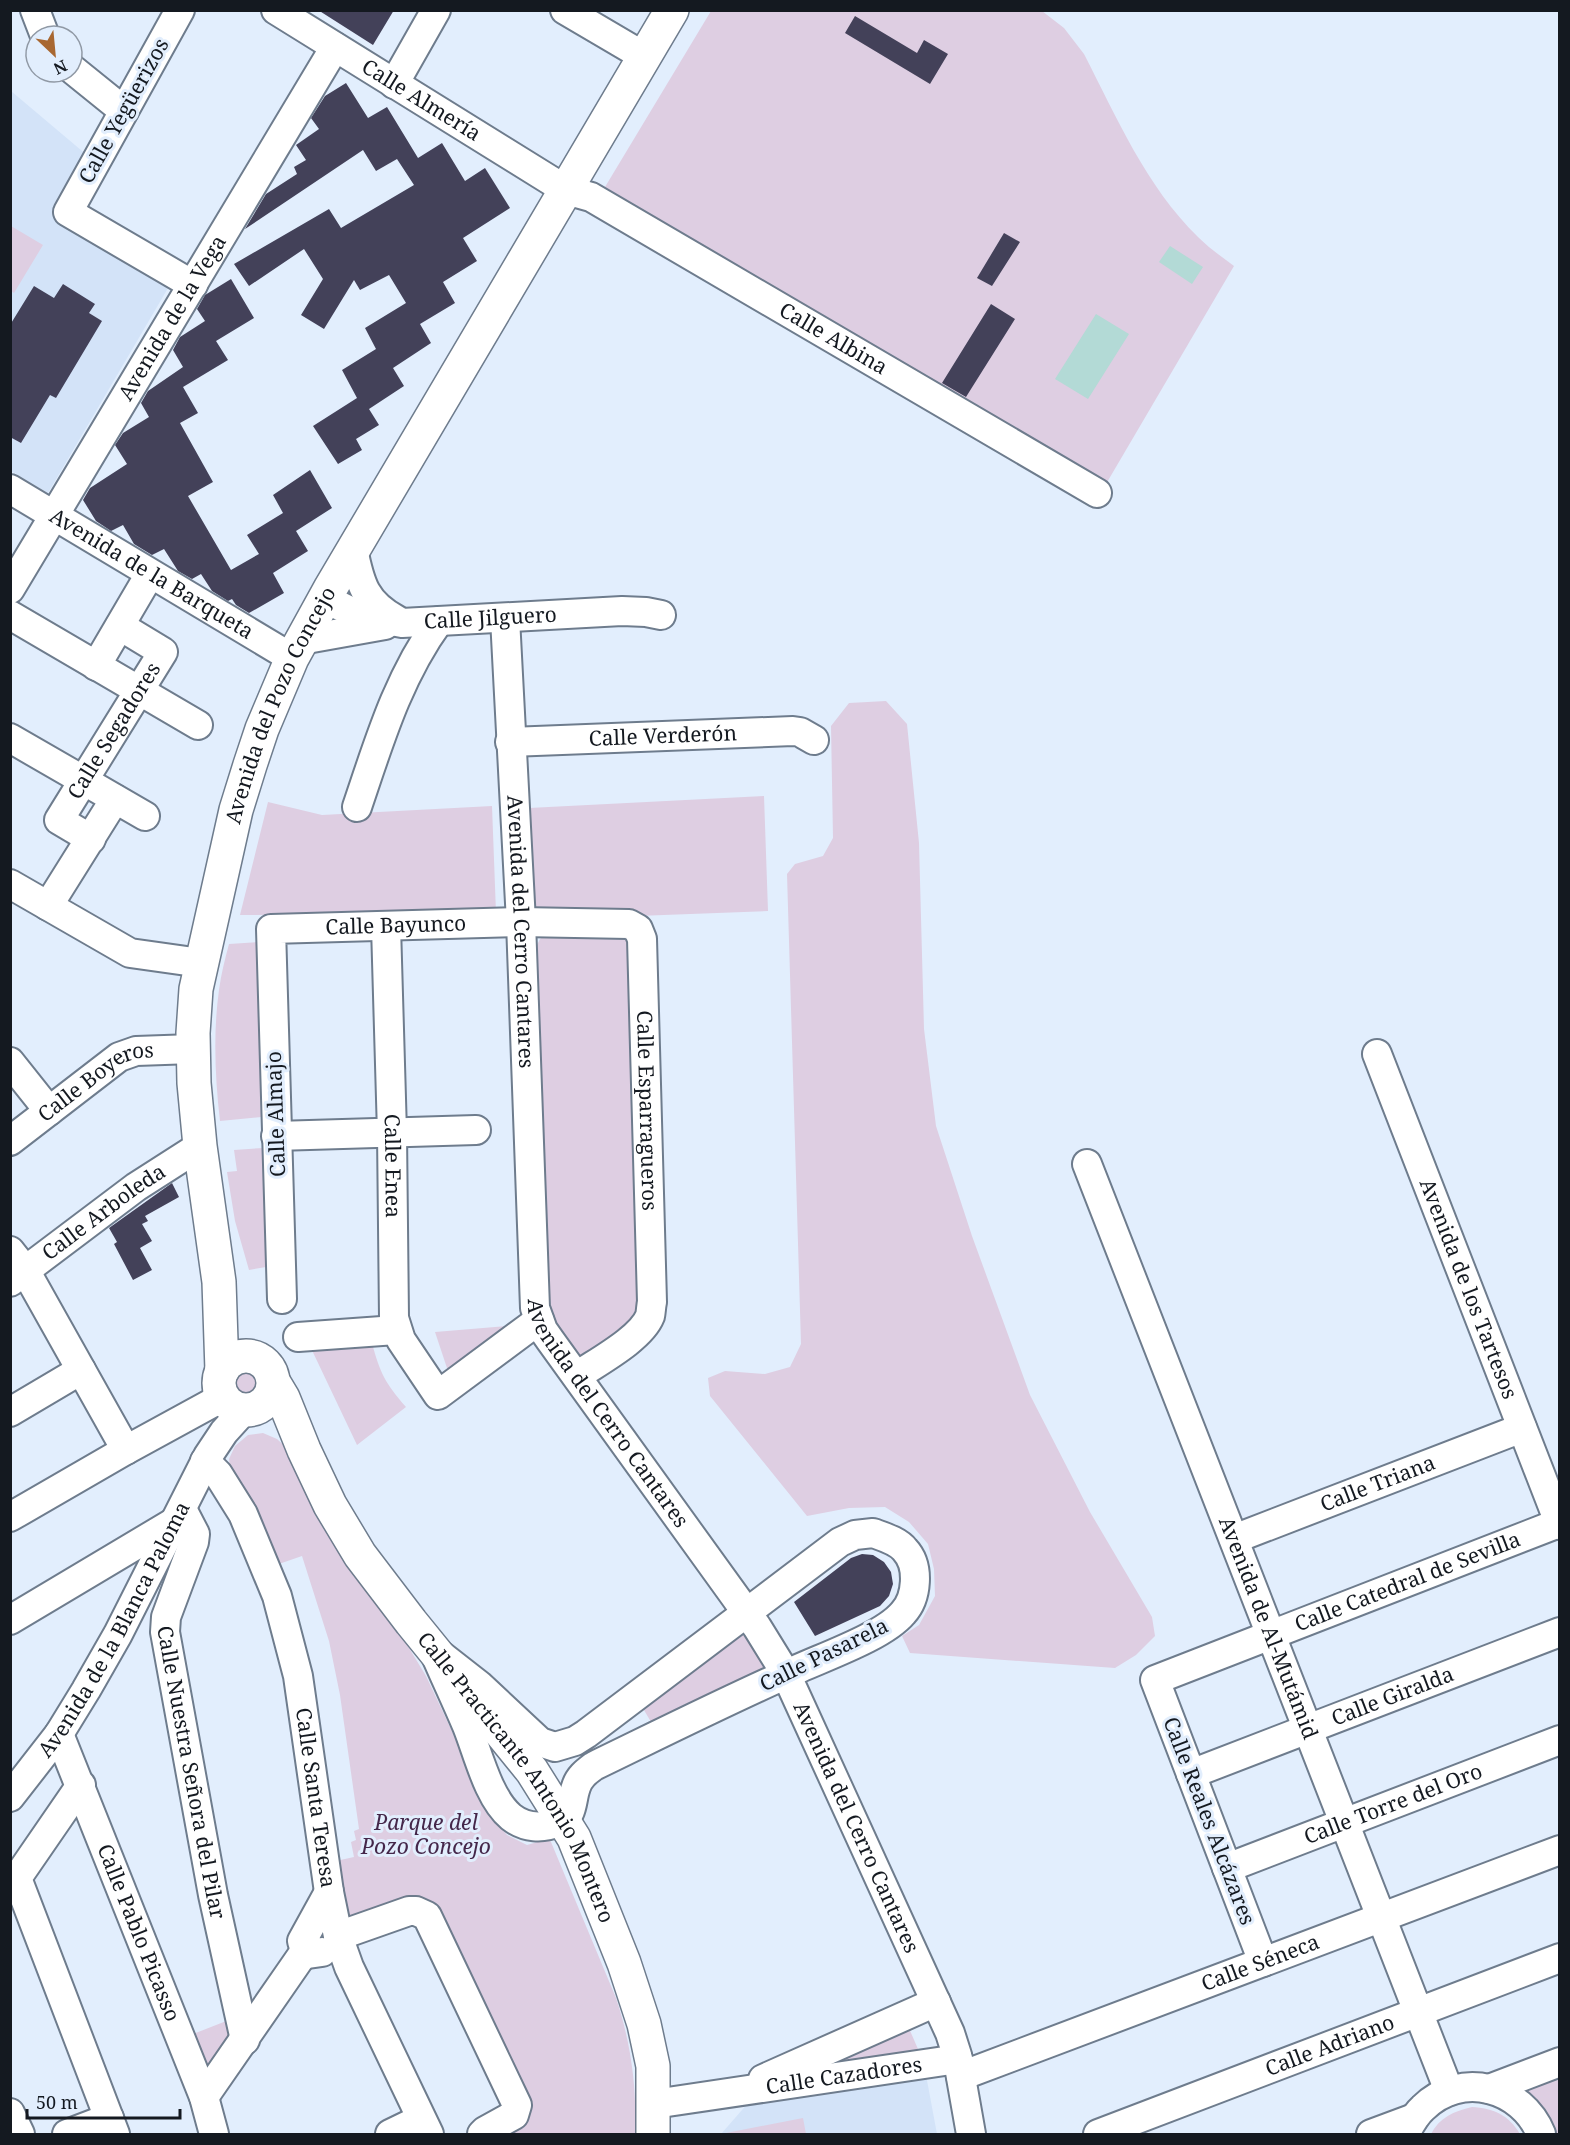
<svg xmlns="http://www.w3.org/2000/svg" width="1570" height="2145" font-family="'Noto Serif',serif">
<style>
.built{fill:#d3e3f8}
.green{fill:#decee2}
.water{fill:#b3dad6}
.building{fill:#434159}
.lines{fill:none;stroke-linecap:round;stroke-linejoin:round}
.minor-casing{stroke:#6e7c8d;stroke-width:32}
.major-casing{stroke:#6e7c8d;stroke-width:36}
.minor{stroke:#fff;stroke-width:28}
.major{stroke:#fff;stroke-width:33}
.labels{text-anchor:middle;stroke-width:6;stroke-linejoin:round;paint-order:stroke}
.street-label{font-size:21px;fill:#141920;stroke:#e2eefd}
.park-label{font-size:21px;font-style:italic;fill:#44274a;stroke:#e2eefd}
</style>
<rect width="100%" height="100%" fill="#e2eefd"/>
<path class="built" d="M11,91L88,156L57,215L171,283L48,493L11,471Z
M926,2075L937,2134H721L749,2102Z"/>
<path class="green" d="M711,11H1042L1064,28L1084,54C1117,118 1146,186 1198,237C1209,248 1222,257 1234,266L1106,484L605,187Z
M11,226L43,245L14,293L11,291Z
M886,701L907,724L919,843L924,1029L936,1126L972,1236L1030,1395L1090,1512L1152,1617L1155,1636L1136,1655L1115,1668L910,1653L902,1636L919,1625L935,1596L934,1569L928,1544L909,1522L885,1507L849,1508L807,1516L710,1396L708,1378L725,1371L765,1374L790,1367L801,1344L787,874L795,864L823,856L833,838L831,726L849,703Z
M764,796L768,911L637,916L628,910L533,912L529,808Z
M268,802L322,815L492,806L496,913L240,915Z
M624,933L628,940L640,1292L635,1319L585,1357H576L545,1311L537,945L540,939L546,934Z
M259,942L261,1117L220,1121C215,1077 213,1033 219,990C221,974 225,959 229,944Z
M263,1148L266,1267L249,1270L235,1221L227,1172L237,1171L234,1150Z
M507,1326L451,1380L435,1332Z
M372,1343C380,1373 385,1383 406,1407L357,1445L309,1344Z
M229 1382a17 17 0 1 1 34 0a17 17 0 1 1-34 0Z
M263,1433L277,1439L289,1450L426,1676L494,1820L507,1835L527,1845L548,1839L551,1842L616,1998C631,2043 637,2088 635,2134H503L516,2128L434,1914L348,1920L336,1861L354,1857L351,1842L356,1840L354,1831L359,1829L340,1695L329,1641L302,1556L276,1565L230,1469L229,1459L235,1446L248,1435Z
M742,1634C755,1641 763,1658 765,1673L654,1727L641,1705L733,1635Z
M234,2018L236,2025L207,2075L188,2036Z
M908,2026L921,2056L790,2076Z
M1559,2070V2134H1553L1518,2086Z
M1472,2107C1493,2108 1509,2115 1520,2134H1431C1439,2118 1454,2111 1472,2107Z
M803,2118L806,2134H721Z"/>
<path class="water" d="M1170,246L1203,267L1192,284L1159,262Z
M1096,314L1129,334L1088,399L1055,379Z"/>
<path class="building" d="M318,10H394L373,45Z
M855,16L917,53L924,40L948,54L930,84L845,33Z
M346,83L368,118L387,107L418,158L442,143L465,181L485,168L510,208L463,238L477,261L443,282L455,303L420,324L431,343L393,368L404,386L369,409L379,425L356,439L362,450L338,464L313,426L357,398L342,370L376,349L365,328L406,303L389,275L360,290L354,280L324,329L301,315L323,279L304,249L249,286L234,264L329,209L341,228L414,185L397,159L376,171L363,150L245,229L266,194L297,174L294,167L306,160L296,145L319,129L311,118L325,96Z
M1004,233L1020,242L992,286L977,278Z
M231,279L254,318L216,341L228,360L183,387L198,413L180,423L213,482L188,496L231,570L259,554L247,535L283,513L273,495L310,470L332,508L296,531L308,551L273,573L284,593L249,613L236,605L232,599L228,601L212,591L201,574L192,579L178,571L164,549L152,555L134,544L123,525L111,531L96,521L83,500L90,488L127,464L115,445L123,433L149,417L141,403L148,391L183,367L173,350L180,337L205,321L197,309L205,295Z
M63,284L95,304L89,313L102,321L56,398L50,395L21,443L10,437V325L34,286L54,298Z
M991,304L1015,319L966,397L942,383Z
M172,1183L179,1197L145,1216L148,1221L142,1224L152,1241L140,1248L152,1270L133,1280L114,1244L117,1242L109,1228Z
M862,1554L873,1555L884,1562L891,1572L893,1584L889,1596L880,1606L815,1636L794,1602L851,1558Z"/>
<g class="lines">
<defs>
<g id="minor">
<path d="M35,10L45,36"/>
<path d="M180,10L68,212L193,285"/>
<path id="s1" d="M276,10L566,190L591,197L1097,493"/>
<path d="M565,10L645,57"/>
<path d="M72,69L124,111"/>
<path d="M394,84L436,10"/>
<path id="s2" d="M10,489L292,658"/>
<path d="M353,549C360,584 365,603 397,620"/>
<path id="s3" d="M10,589L335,47"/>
<path id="s4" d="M324,598L350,611L365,616L402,623L622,611L646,612L661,615"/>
<path d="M10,615L198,725"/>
<path id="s5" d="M505,618L521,922L535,1308L543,1330L550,1340L757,1627L786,1674L950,2033L957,2055L971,2134"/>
<path d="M301,640L385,625"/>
<path d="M96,666L150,574"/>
<path d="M10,738L145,816"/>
<path id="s6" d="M510,742L793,731L800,732L814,740"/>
<path d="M357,807C379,742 398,677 439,621"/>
<path id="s7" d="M91,839L59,820L163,652L120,626"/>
<path d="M10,884L130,953L201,963"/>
<path d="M48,906L115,799"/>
<path id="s8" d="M386,926L392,1133L394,1318L401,1340L438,1395L539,1320"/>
<path id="s9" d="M1377,1054L1560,1525"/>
<path d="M10,1062L49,1111"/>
<path d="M276,1136L476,1130"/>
<path id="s10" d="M10,1141L119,1057L136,1051L193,1049"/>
<path id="s11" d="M1087,1164L1449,2091"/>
<path d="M10,1251L25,1270L126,1450"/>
<path id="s12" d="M10,1282L136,1187L200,1146"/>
<path id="s13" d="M282,1299L271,929L521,922L629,924L638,929L642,939L652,1302C651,1306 651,1312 650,1316C641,1339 597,1362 577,1376"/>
<path d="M298,1337L396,1330"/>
<path d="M10,1412L81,1370"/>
<path id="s14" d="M205,1461L218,1474L243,1514L277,1596L298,1676L329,1892L338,1936L349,1967L429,2134"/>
<path id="s15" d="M182,1509L195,1534L194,1542L166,1617L165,1632L213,1895L245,2040"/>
<path d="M10,1517L126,1450L223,1397"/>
<path d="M873,1533C884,1537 898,1541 905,1550C920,1566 917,1598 903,1613C882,1638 817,1659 787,1674C722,1703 658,1735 594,1766C586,1772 579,1777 576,1787C571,1800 574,1816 559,1822C542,1829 525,1828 511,1817C488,1798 478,1753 467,1726C456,1700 444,1675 433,1649L479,1685L540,1742L555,1747L575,1741L586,1734L840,1542L855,1535Z"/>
<path id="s16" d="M1234,1539L1522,1428"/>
<path d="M10,1620L176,1521"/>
<path id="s17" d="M59,1734L204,2097L214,2134"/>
<path id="s18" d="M1191,1774L1560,1632"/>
<path d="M81,1785L17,1878L115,2134"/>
<path id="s19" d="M10,1797L59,1734L86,1690L118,1634L208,1456L224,1432L244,1410"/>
<path id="s20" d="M1227,1868L1560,1740"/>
<path d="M338,1936L409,1911H416L427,1916L517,2105L514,2115L485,2131L482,2134"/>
<path d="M322,1952L308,1954L305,1951L302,1941L329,1892"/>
<path id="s21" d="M1263,1962L1155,1680L1559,1523"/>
<path id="s22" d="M961,2076L1560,1850"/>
<path d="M763,2079L936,2002"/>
<path d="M1489,2089L1560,2062"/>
<path d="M204,2097L305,1951"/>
<path id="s23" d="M654,2104L958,2059"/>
<path d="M10,2113L20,2134"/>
<path d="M67,2134L109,2118"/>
<path d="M390,2134L421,2119"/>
<path id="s24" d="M1098,2134L1560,1958"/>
<path d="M1371,2134L1414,2118"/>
<path d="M1405,2134C1410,2125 1415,2115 1423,2108C1461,2070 1522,2087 1541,2134"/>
</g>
<g id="major">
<circle cx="246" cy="1383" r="27"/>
<path id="s25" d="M222,1371L219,1282L200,1146L194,1083L193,1033L196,989L236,810L250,765L262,729L292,658L330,589L672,10"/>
<path id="s26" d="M274,1383L283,1398L304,1450L330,1505L360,1555L411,1622L532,1771L574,1838L624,1963L644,2024L653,2066V2134"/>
</g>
</defs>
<use href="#minor" class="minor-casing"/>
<use href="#major" class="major-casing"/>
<use href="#minor" class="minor"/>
<use href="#major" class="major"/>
</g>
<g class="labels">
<g class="street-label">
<text dy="7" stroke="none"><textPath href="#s1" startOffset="171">Calle Almería</textPath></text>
<text transform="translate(124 111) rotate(-61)" y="7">Calle Yegüerizos</text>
<text dy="7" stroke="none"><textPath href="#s3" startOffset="316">Avenida de la Vega</textPath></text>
<text dy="7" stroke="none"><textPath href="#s1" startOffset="648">Calle Albina</textPath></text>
<text dy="7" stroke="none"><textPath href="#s2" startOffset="165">Avenida de la Barqueta</textPath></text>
<text dy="7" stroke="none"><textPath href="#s4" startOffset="171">Calle Jilguero</textPath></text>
<text dy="7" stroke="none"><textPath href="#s25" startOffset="681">Avenida del Pozo Concejo</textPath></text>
<text dy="7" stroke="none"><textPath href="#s7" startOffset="142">Calle Segadores</textPath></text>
<text dy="7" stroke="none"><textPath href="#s6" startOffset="153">Calle Verderón</textPath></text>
<text dy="7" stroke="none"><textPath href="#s13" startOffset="495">Calle Bayunco</textPath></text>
<text dy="7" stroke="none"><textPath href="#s5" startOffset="314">Avenida del Cerro Cantares</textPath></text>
<text dy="7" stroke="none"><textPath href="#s10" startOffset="106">Calle Boyeros</textPath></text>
<text dy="7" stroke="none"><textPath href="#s13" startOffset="921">Calle Esparragueros</textPath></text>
<text transform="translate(276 1114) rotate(-92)" y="7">Calle Almajo</text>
<text dy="7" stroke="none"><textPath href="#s8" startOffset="240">Calle Enea</textPath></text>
<text dy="7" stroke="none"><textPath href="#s12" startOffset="117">Calle Arboleda</textPath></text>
<text dy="7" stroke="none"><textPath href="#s9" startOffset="252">Avenida de los Tartesos</textPath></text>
<text dy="7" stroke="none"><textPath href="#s5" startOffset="818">Avenida del Cerro Cantares</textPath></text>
<text dy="7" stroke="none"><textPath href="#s16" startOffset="154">Calle Triana</textPath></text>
<text dy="7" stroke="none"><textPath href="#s21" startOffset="573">Calle Catedral de Sevilla</textPath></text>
<text dy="7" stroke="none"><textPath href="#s11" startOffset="498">Avenida de Al-Mutámid</textPath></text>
<text dy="7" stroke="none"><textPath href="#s19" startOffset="198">Avenida de la Blanca Paloma</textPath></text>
<text transform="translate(824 1655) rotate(-26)" y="7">Calle Pasarela</text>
<text dy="7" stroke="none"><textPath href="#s18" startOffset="216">Calle Giralda</textPath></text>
<text dy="7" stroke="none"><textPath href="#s15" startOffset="274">Calle Nuestra Señora del Pilar</textPath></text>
<text dy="7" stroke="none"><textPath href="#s26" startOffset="466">Calle Practicante Antonio Montero</textPath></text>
<text dy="7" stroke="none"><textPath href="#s14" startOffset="360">Calle Santa Teresa</textPath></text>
<text dy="7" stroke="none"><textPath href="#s20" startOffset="178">Calle Torre del Oro</textPath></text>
<text transform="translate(1209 1821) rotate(69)" y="7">Calle Reales Alcázares</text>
<text dy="7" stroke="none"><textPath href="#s5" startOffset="1304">Avenida del Cerro Cantares</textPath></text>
<text dy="7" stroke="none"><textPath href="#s17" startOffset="214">Calle Pablo Picasso</textPath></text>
<text dy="7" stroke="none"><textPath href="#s22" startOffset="320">Calle Séneca</textPath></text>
<text dy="7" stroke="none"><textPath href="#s24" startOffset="248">Calle Adriano</textPath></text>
<text dy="7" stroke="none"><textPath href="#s23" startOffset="192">Calle Cazadores</textPath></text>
</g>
<g class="park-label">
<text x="426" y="1830">Parque del<tspan x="426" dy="24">Pozo Concejo</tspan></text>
</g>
</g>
<rect width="1570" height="2145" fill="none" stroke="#141920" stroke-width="24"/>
<g transform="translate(54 54) rotate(154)"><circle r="28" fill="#e2eefd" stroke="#9099a5" stroke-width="1.5"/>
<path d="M0-4.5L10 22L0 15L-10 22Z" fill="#a86731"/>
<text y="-9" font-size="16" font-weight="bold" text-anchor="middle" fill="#141920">N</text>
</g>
<path d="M27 2109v9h153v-9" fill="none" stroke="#141920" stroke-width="3"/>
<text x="36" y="2109" font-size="18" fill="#141920" stroke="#e2eefd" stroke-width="4.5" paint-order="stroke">50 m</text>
</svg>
